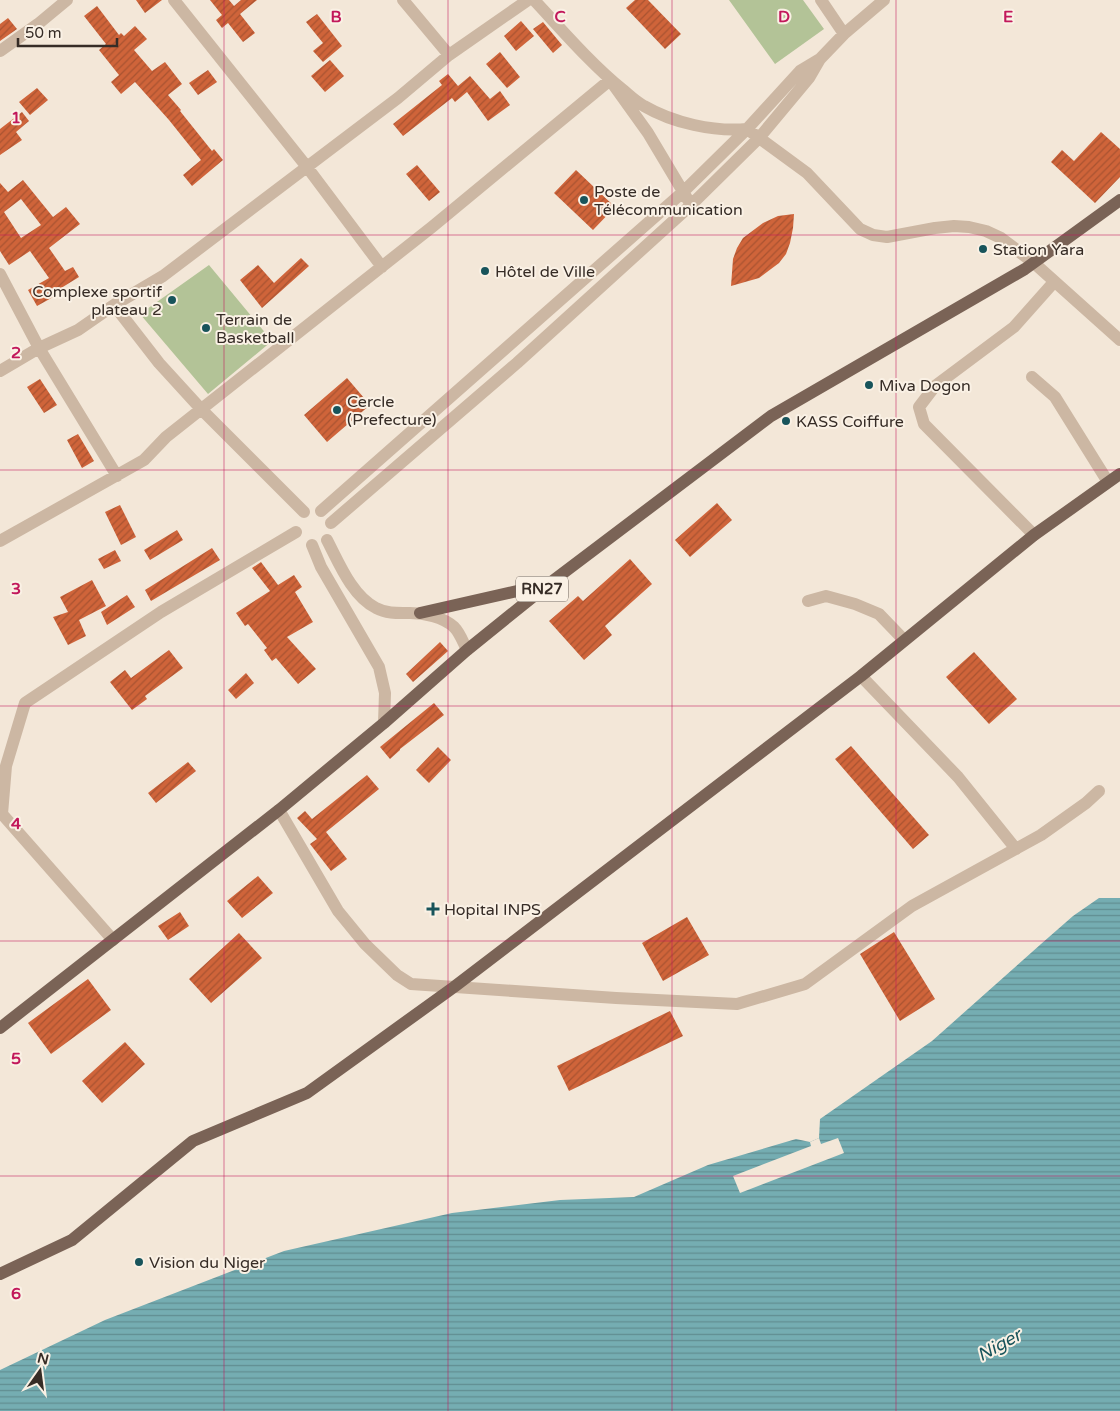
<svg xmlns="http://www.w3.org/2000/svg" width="1120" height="1411" font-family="'Varela Round',sans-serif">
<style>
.grass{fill:#b3c397}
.water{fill:url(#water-rules)}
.pier{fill:#f3e7d8}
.building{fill:url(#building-hatch);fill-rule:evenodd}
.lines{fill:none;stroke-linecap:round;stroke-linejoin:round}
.minor{stroke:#ccb7a3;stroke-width:12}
.major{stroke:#7a6356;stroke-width:12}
.grid{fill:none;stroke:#c2185b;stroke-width:1;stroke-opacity:0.55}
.poi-dot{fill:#18545b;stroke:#faf1e5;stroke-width:2}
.labels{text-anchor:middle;stroke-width:4;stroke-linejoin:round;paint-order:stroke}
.shield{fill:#faf1e5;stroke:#71675f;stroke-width:1}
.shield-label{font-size:15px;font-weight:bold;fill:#362c26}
.poi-label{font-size:16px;fill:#362c26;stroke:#faf1e5;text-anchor:start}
.water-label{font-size:18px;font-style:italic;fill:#18545b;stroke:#faf1e5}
.grid-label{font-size:16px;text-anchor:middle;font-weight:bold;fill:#c2185b;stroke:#faf1e5;stroke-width:4;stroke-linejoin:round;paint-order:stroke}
</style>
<defs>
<pattern id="water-rules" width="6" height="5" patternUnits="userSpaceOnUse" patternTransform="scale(1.25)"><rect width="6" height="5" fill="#75adb2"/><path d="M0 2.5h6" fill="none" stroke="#618d91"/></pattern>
<pattern id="building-hatch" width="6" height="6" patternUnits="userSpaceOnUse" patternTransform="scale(1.25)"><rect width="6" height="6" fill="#cf643a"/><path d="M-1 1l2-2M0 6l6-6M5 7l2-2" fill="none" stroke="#a95331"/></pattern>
</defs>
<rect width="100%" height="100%" fill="#f3e7d8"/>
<path class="grass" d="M729,0H803L824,29L775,64Z
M209,265L272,341L208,394L140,314Z"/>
<path class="water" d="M1099,898H1120V1411H0V1370L105,1320L284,1251L452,1213L560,1200L634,1197L708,1165L796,1139L810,1142L819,1138L820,1119L932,1041L1041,944L1073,916Z"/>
<path class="pier" d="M819,1138L821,1144L838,1138L844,1153L740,1193L733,1176L811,1146L810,1142Z"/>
<path class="building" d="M136,0H162L145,13Z
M210,0H229L234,6L241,0H257L240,14L255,33L243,42L228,23L222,28L216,20L222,15Z
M635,0H648L681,34L665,49L626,8Z
M97,6L119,35L121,33L124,36L135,26L147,39L134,50L152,71L165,62L182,84L168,95L181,110L180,111L212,151L214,149L223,160L192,186L183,175L201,160L169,120L135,82L121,94L111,82L119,75L99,50L106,44L84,16Z
M317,14L342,46L323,62L313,51L323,43L306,22Z
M8,18L17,29L0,41V24Z
M521,21L534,36L516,51L504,36Z
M543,22L562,45L553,53L533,29Z
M500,52L520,77L507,88L486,64Z
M330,60L344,76L325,92L311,76Z
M208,70L217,82L198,95L189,83Z
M448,74L458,86L470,76L490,99L500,91L510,105L488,121L467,92L455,102L452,98L403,136L393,124L442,85L439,81Z
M37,88L48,100L30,115L19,102Z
M22,112L29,121L16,132L22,140L0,155V129Z
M1101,132L1120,149V177L1095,203L1051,162L1062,150L1074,161Z
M417,165L440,192L429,201L406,174Z
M576,170L615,207L593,230L554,193Z
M23,180L53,217L66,207L80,224L49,248L65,271L73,267L79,277L53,293L55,296L37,306L28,290L49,278L30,251L9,265L0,251V183L8,192ZM21,199L41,225L21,238L4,212Z
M794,214L793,228L790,243L786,254L779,263L759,278L731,286L733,259L737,248L743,238L763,223L778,216Z
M301,258L309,266L262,308L240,280L258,265L274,283Z
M347,378L370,405L327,442L304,415Z
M40,379L57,405L44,413L27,387Z
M78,434L94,461L82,468L67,440Z
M717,503L732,520L690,557L675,540Z
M120,505L136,537L121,545L105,512Z
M177,530L183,540L150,560L144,550Z
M212,548L220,560L151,601L145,590Z
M115,550L121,561L104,569L98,559Z
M630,559L652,584L605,626L612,635L584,660L549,621L578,596L583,601Z
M261,562L278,585L294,575L302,587L295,592L313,622L287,637L316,669L298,684L276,658L272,661L264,650L267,648L248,624L245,626L236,613L270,591L252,568Z
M92,580L106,606L79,620L86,636L68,645L53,617L68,612L60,597Z
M127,595L135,607L107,625L101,612Z
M440,642L448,651L413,682L406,674Z
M169,650L183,668L145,696L147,699L132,710L110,682L125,670L131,678Z
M974,652L1017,699L989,724L946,677Z
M246,673L254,683L236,699L228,690Z
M434,703L444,715L400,749V750L390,759L380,747Z
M851,746L929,835L913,849L835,759Z
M438,747L451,760L429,783L416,770Z
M188,762L196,771L156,803L148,793Z
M367,775L379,789L326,832L347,859L331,871L310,844L317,839L297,818L305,811L312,819Z
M258,876L273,893L242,918L227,901Z
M180,912L189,926L168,940L158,926Z
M687,917L709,955L663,981L642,943Z
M894,932L935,999L900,1021L860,954Z
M239,933L262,958L211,1003L189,979Z
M88,979L111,1010L51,1054L28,1023Z
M670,1011L683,1036L569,1091L557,1066Z
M125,1042L145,1064L102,1103L82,1081Z"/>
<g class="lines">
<path class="minor" d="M174,0L307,167L382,267
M403,0L449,55
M534,0C562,30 590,63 623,90C629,95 636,102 644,106C673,123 714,132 747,129L807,173L860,229L873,235L887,237L935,228L954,226L969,227L986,231L1001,238L1034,263L1120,340
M821,0L844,34
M0,51L38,24L67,0
M0,274L39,348L117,476
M114,305L159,363L201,409L304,512
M0,371L39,348L78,330L114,305L163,276L398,98L449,55L528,0
M1032,377L1055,397L1108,482
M321,511L683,192L747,129L800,71L820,59
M331,523L517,363L691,205L759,138L809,78L820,59L844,34L884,0
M1034,535L924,424L919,407L935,386L1014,327L1054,282
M327,540C339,563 352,596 376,608C387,614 399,613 410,613C424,613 443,617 454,627C460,633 463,642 467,650
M0,541L144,460L166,437L432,227L610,80L648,133L691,205
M312,545L321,567L379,667L385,693L384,723
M808,601L826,596L855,604L879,614L904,640
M861,676L958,777L1016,849
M279,810L338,911L365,944L397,975L411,984L616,998L737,1004L805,984L912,906L1041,835L1086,803L1099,791
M113,940L2,814L6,766L25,703L161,612L296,532"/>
<path class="major" d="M420,613L548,584
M0,1028L279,810L384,723L467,650L550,583L771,416L1025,269L1120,200
M0,1274L72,1240L193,1141L307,1093L454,987L861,676L1034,535L1120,474"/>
</g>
<path class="grid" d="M224,0V1411M448,0V1411M672,0V1411M896,0V1411M0,235H1120M0,470H1120M0,706H1120M0,941H1120M0,1176H1120"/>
<g class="poi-dot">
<circle cx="584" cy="200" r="5"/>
<circle cx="983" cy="249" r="5"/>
<circle cx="485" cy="271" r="5"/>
<circle cx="172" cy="300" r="5"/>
<circle cx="206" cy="328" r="5"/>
<circle cx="869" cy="385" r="5"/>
<circle cx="337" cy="410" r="5"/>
<circle cx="786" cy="421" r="5"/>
<path d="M430.5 901.5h5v5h5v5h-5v5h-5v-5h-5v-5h5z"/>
<circle cx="139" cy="1262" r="5"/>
</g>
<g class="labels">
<rect class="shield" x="516" y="576.5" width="52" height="25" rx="4"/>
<g class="shield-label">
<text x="542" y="594">RN27</text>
</g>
<g class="poi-label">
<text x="594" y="197">Poste de<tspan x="594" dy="18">Télécommunication</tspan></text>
<text x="993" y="255">Station Yara</text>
<text x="495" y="277">Hôtel de Ville</text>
<text x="162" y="297" text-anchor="end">Complexe sportif<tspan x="162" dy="18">plateau 2</tspan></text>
<text x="216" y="325">Terrain de<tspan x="216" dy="18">Basketball</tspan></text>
<text x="879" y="391">Miva Dogon</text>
<text x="347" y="407">Cercle<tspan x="347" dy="18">(Prefecture)</tspan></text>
<text x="796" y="427">KASS Coiffure</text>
<text x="444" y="915">Hopital INPS</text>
<text x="149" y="1268">Vision du Niger</text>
</g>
<g class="water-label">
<text transform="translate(999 1345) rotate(-29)" y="6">Niger</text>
</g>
</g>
<g class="grid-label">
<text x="336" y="22">B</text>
<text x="560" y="22">C</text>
<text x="784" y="22">D</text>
<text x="1008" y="22">E</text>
<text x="16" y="123">1</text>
<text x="16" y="358">2</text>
<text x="16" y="594">3</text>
<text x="16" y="829">4</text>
<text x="16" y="1064">5</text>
<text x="16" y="1299">6</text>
</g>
<g transform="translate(40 1371) rotate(14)" stroke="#faf1e5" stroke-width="4" paint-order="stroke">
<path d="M0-4L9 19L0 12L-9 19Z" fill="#362c26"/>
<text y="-8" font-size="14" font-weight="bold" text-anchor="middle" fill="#362c26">N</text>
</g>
<path d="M18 38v8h99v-8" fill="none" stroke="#362c26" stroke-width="2.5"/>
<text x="25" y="38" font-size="15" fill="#362c26" stroke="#faf1e5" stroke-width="4" paint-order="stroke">50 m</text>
</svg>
